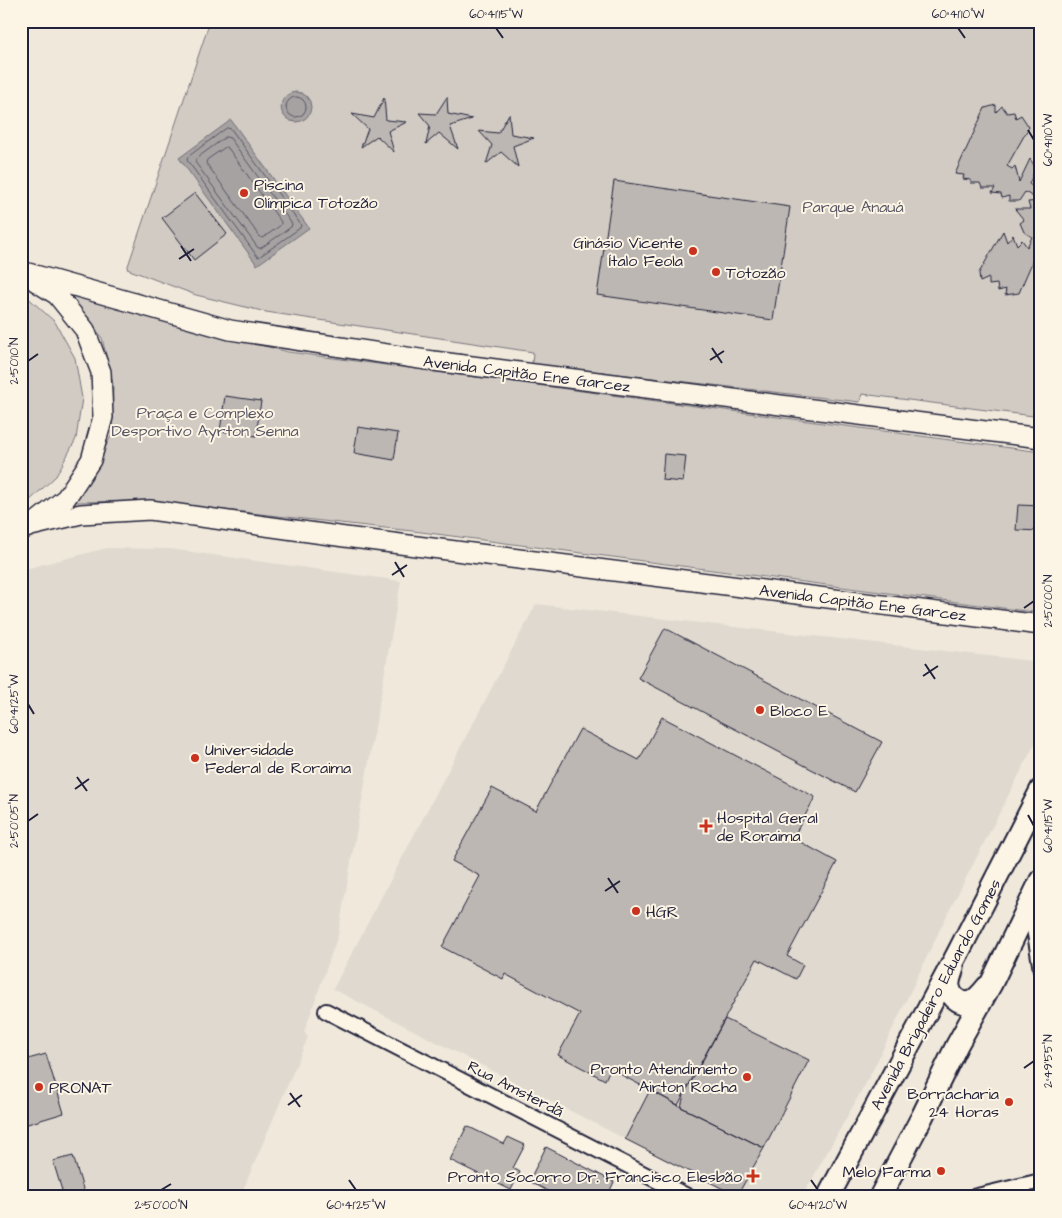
<svg xmlns="http://www.w3.org/2000/svg" width="1062" height="1218" font-family="'Architects Daughter',sans-serif">
<style>
.built{fill:#e0d9cf}
.green{fill:#d1cbc3;stroke:#7a767f}
.water{fill:#a6a2a2;stroke:#716f79}
.lines{fill:none;stroke-linecap:round;stroke-linejoin:round}
.shore{stroke:#575564;stroke-width:1}
.building{fill:#bcb7b3;stroke:#22223b}
.street-casing{stroke:#22223b;stroke-width:18}
.secondary-casing{stroke:#22223b;stroke-width:22}
.primary-casing{stroke:#22223b;stroke-width:25}
.street{stroke:#fcf5e5;stroke-width:14}
.secondary{stroke:#fcf5e5;stroke-width:19}
.primary{stroke:#fcf5e5;stroke-width:21}
.ticks{fill:none;stroke:#22223b;stroke-width:2}
.poi-dot{fill:#c8321e;stroke:#fcf5e5;stroke-width:2}
.labels{text-anchor:middle;stroke-width:4;stroke-linejoin:round;paint-order:stroke}
.poi-label{font-size:16px;fill:#22223b;stroke:#fcf5e5;text-anchor:start}
.park-label{font-size:16px;fill:#575564;stroke:#fcf5e5}
.street-label{font-size:16px;fill:#22223b;stroke:#fcf5e5}
.neatline{fill:none;stroke:#22223b;stroke-width:2}
.ticks-label{font-size:12px;text-anchor:middle;fill:#22223b}
</style>
<rect width="100%" height="100%" fill="#efe8db"/>
<filter id="ink" filterUnits="userSpaceOnUse"><feTurbulence type="fractalNoise" baseFrequency=".02" numOctaves="2"/><feDisplacementMap in="SourceGraphic" scale="10" xChannelSelector="R" yChannelSelector="G"/><feConvolveMatrix kernelMatrix="1 2 1 2 8 2 1 2 1" color-interpolation-filters="sRGB"/></filter>
<g filter="url(#ink)">
<path class="built" d="M107,548L170,549L401,581L338,935L304,1032L308,1037L240,1197H21V570Z
M536,604L1041,662V732L945,919L871,1074L802,1197H738L333,989Z"/>
<path class="green" d="M210,21H1041V417L862,394L860,402L566,368L532,365L533,352L266,312L196,295L127,269Z
M61,288L179,324L288,352L1041,452V613L421,532L143,501L74,502L112,435L113,384L102,338Z
M21,293L24,294L55,322L75,358L82,398L76,439L56,476L26,504L21,506Z"/>
<path class="water" d="M281 107a15 15 0 1 1 30 0a15 15 0 1 1-30 0Z
M231,120L309,228L257,265L179,158Z"/>
<g class="lines">
<path class="shore" d="M286 107a10 10 0 1 1 20 0a10 10 0 1 1-20 0Z
M227,128L231,129L301,225L300,228L259,257L257,256L187,160L188,157Z
M226,137L230,138L292,224L291,227L261,248H258L195,162L196,159Z
M226,147L228,148L281,222V225L263,238L260,237L206,163L207,160Z"/>
</g>
<path class="building" d="M447,97L448,114L472,119L450,126L458,149L439,133L426,144L430,126L419,113L436,114Z
M384,98L386,120L407,122L388,131L394,152L377,136L361,147L368,129L352,114L374,118Z
M996,105V112L1002,106L1007,113L1014,112L1016,118L1021,115L1029,127L1007,166L1012,169L1015,166L1019,182L1030,159L1036,168L1029,184L1038,190L1041,188V265L1033,260L1019,293L1005,295L1006,289L998,291L997,284L989,285V278L980,282L979,273L1003,231L1007,242L1013,235L1017,245L1022,240L1027,247L1032,237L1024,232L1020,223L1024,220L1015,209H1030L1028,202L1040,201L1025,192L1019,201H1009V196L1002,198L1001,194L992,193L995,188H982L980,183H971V180L963,179L964,175L955,174L985,108Z
M509,114L511,134L534,138L513,146L518,167L501,152L486,164L492,145L479,131L498,133Z
M614,181L790,207L773,320L597,295Z
M195,193L227,234L194,260L162,218Z
M1041,276V298L1039,297L1034,287L1040,285L1038,277Z
M225,396L261,401L256,436L220,431Z
M358,427L398,433L394,460L354,453Z
M664,454L686,456L683,482L662,480Z
M1018,505L1041,506V531L1016,530Z
M665,628L882,742L855,792L638,678Z
M662,717L815,797L793,838L837,862L787,956L803,965L796,979L757,959L678,1105L610,1069L605,1080L558,1055L580,1014L505,974L503,979L442,947L480,876L452,861L492,788L536,811L580,729L639,760Z
M725,1019L809,1060L764,1148L681,1107L684,1095Z
M46,1054L64,1113L21,1126V1061Z
M650,1090L681,1107L764,1148L737,1196L625,1139Z
M467,1126L504,1144L508,1137L525,1145L513,1168L520,1172L511,1190L450,1160Z
M546,1147L614,1182L607,1197H559L529,1181Z
M73,1156L84,1192L68,1197H64L53,1161Z"/>
<g class="lines">
<defs>
<path id="street" d="M1030,904L1041,970
M326,1011L689,1197
M973,1197L1041,1181"/>
<path id="secondary" d="M21,271L230,330L433,361L1041,438
M35,281L57,295L85,330L101,372L103,417L91,460L66,498L36,522
M21,530L31,526L81,514L150,510L345,537L1041,625"/>
<path id="primary" d="M953,968C951,974 948,981 949,987C951,999 963,1006 973,1001C979,997 983,992 987,987
M828,1197L958,953L1041,790
M880,1197L922,1117L957,1045L991,984L1041,880"/>
</defs>
<use href="#street" class="street-casing"/>
<use href="#secondary" class="secondary-casing"/>
<use href="#primary" class="primary-casing"/>
<use href="#street" class="street"/>
<use href="#secondary" class="secondary"/>
<use href="#primary" class="primary"/>
</g>
</g>
<path class="ticks" d="M496,28L503,38M958,28L965,38M1028,130L1034,140M181,246L191,261M179,259L194,249M712,348L722,363M710,360L724,351M28,361L38,354M395,562L404,577M392,575L407,565M1024,608L1034,601M925,664L935,679M923,676L938,666M28,704L34,714M77,777L87,791M75,789L89,779M1028,815L1034,826M28,821L38,814M608,878L618,893M605,891L620,881M1024,1068L1034,1061M290,1093L300,1107M288,1105L302,1095M349,1180L356,1190M811,1180L818,1190M161,1190L171,1184"/>
<g class="poi-dot">
<circle cx="244" cy="193" r="5"/>
<circle cx="693" cy="251" r="5"/>
<circle cx="716" cy="272" r="5"/>
<circle cx="760" cy="710" r="5"/>
<circle cx="195" cy="758" r="5"/>
<path d="M703.5 818.5h5v5h5v5h-5v5h-5v-5h-5v-5h5z"/>
<circle cx="636" cy="911" r="5"/>
<circle cx="747" cy="1077" r="5"/>
<circle cx="39" cy="1087" r="5"/>
<circle cx="1009" cy="1102" r="5"/>
<circle cx="941" cy="1171" r="5"/>
<path d="M750.5 1168.5h5v5h5v5h-5v5h-5v-5h-5v-5h5z"/>
</g>
<g class="labels">
<g class="poi-label">
<text x="254" y="190">Piscina<tspan x="254" dy="18">Olímpica Totozão</tspan></text>
<text x="683" y="248" text-anchor="end">Ginásio Vicente<tspan x="683" dy="18">Ítalo Feola</tspan></text>
<text x="726" y="278">Totozão</text>
<text x="770" y="716">Bloco E</text>
<text x="205" y="755">Universidade<tspan x="205" dy="18">Federal de Roraima</tspan></text>
<text x="717" y="823">Hospital Geral<tspan x="717" dy="18">de Roraima</tspan></text>
<text x="646" y="917">HGR</text>
<text x="737" y="1074" text-anchor="end">Pronto Atendimento<tspan x="737" dy="18">Airton Rocha</tspan></text>
<text x="49" y="1093">PRONAT</text>
<text x="999" y="1099" text-anchor="end">Borracharia<tspan x="999" dy="18">24 Horas</tspan></text>
<text x="931" y="1177" text-anchor="end">Melo Farma</text>
<text x="742" y="1182" text-anchor="end">Pronto Socorro Dr. Francisco Elesbão</text>
</g>
<g class="park-label">
<text x="853" y="212">Parque Anauá</text>
<text x="205" y="418">Praça e Complexo<tspan x="205" dy="18">Desportivo Ayrton Senna</tspan></text>
</g>
<g class="street-label">
<text transform="translate(527 373) rotate(7)" y="6">Avenida Capitão Ene Garcez</text>
<text transform="translate(863 602) rotate(7)" y="6">Avenida Capitão Ene Garcez</text>
<text transform="translate(935 994) rotate(-62)" y="6">Avenida Brigadeiro Eduardo Gomes</text>
<text transform="translate(516 1088) rotate(27)" y="6">Rua Amsterdã</text>
</g>
</g>
<rect width="1062" height="1218" fill="none" stroke="#fcf5e5" stroke-width="55"/>
<rect x="28" y="28" width="1006" height="1162" class="neatline"/>
<g class="ticks-label">
<text x="496" y="18">60°41'15"W</text>
<text x="958" y="18">60°41'10"W</text>
<text transform="translate(1048 140) rotate(-90)" y="4">60°41'10"W</text>
<text transform="translate(14 361) rotate(-90)" y="4">2°50'10"N</text>
<text transform="translate(1048 601) rotate(-90)" y="4">2°50'00"N</text>
<text transform="translate(14 704) rotate(-90)" y="4">60°41'25"W</text>
<text transform="translate(14 821) rotate(-90)" y="4">2°50'05"N</text>
<text transform="translate(1048 826) rotate(-90)" y="4">60°41'15"W</text>
<text transform="translate(1048 1061) rotate(-90)" y="4">2°49'55"N</text>
<text x="161" y="1209">2°50'00"N</text>
<text x="356" y="1209">60°41'25"W</text>
<text x="818" y="1209">60°41'20"W</text>
</g>
</svg>
